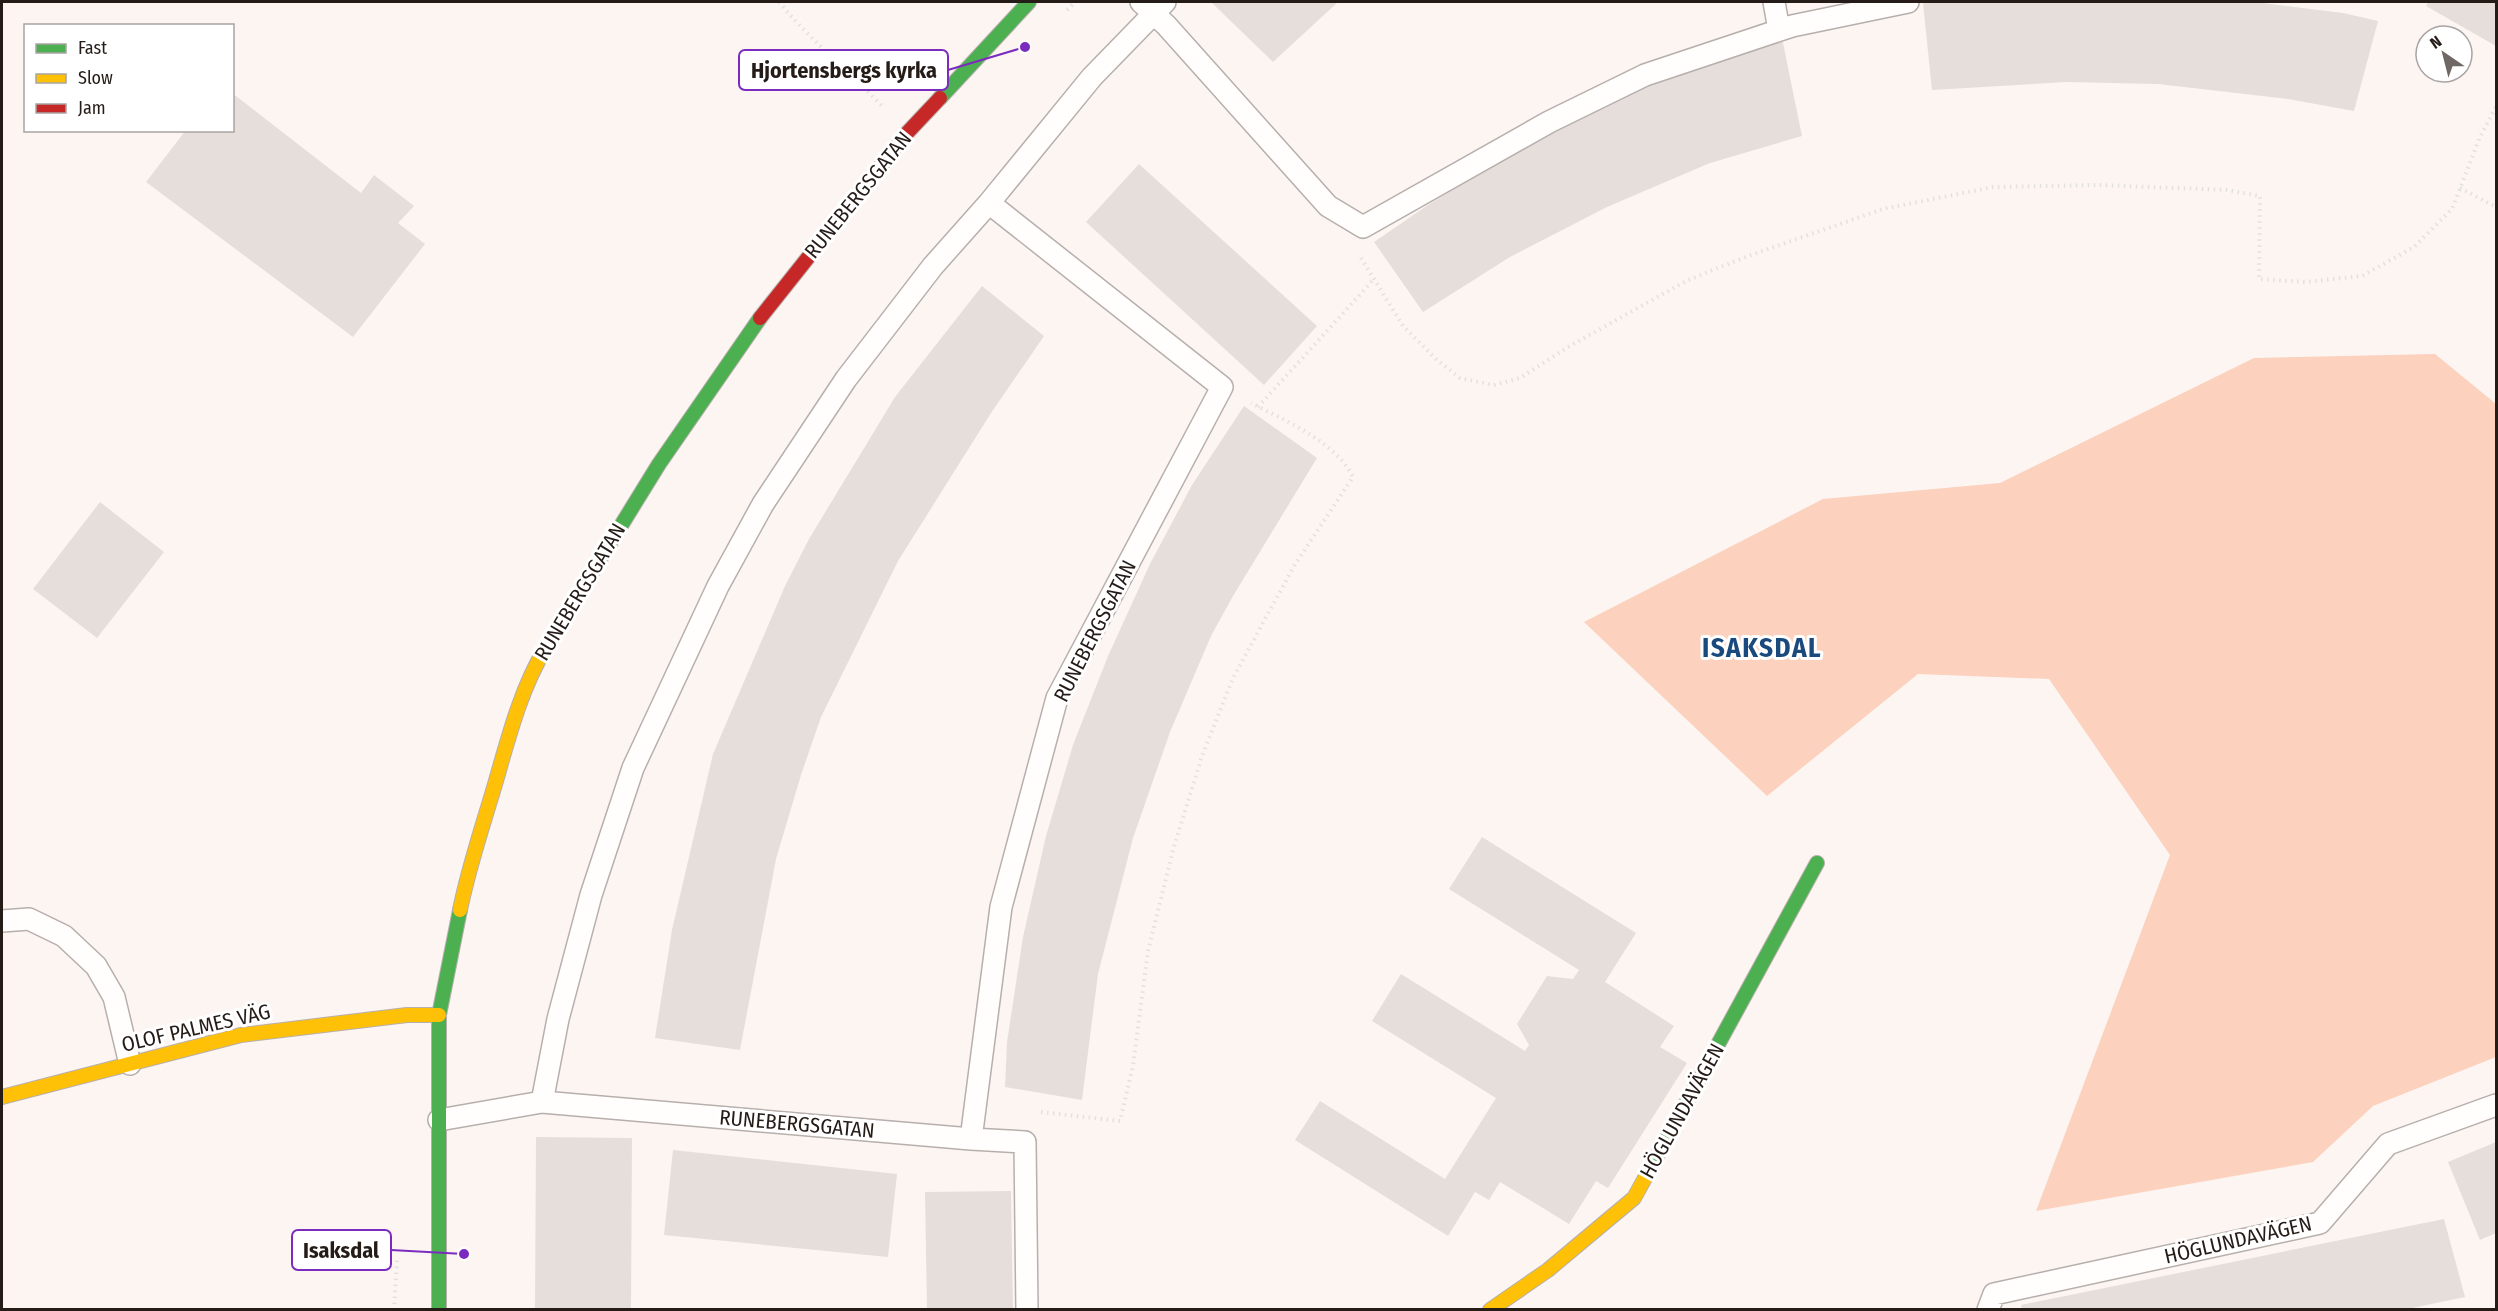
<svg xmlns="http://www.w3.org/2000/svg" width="2498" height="1311" font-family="'Fira Sans Condensed',sans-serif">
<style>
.green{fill:#fcd1bd}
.building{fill:#e6deda}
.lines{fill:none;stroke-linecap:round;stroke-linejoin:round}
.lane-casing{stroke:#b7afac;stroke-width:24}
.fast-casing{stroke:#b7afac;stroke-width:16}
.slow-casing{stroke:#b7afac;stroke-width:16}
.jam-casing{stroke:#b7afac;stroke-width:16}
.path{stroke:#e2e1df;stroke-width:4;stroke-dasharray:1.5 4.5;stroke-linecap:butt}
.lane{stroke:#fffefd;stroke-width:21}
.fast{stroke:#4caf50;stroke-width:14}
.slow{stroke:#ffc107;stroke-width:14}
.jam{stroke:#c62828;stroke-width:14}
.labels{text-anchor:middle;stroke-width:6;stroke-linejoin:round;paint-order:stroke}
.street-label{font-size:21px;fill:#251c18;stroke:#fff}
.district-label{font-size:27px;font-weight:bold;letter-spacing:1.5px;fill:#1a4a7d;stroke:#fff}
.leader{fill:none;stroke:#7b2cbf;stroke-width:2}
.callout-dot{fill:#7b2cbf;stroke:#fff;stroke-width:2}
.callout{fill:#fff;stroke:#7b2cbf;stroke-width:2}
.callout-label{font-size:22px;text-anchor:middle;font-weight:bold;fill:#251c18}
</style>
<rect width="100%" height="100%" fill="#fcf5f2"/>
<path class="green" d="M2435,354L2496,404V1057L2373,1106L2313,1162L2036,1211L2170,855L2049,679L1918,674L1767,796L1584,622L1823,499L2000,483L2254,358Z"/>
<path class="building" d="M1211,2H1338L1273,62Z
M1983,2H2255L2343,13L2378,21L2354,111L2288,99L2158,84L2067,82L1932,90L1923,3Z
M2428,2H2496V46L2426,6Z
M1782,38L1802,136L1710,163L1607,207L1510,257L1423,312L1374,242L1428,205L1492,166L1601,106L1710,57Z
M232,93L361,193L374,175L414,206L398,223L425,244L353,337L146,182L186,130H232Z
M1139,164L1317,326L1264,385L1086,222Z
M982,286L1044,336L991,413L898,561L821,717L801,775L776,859L740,1050L655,1038L672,930L713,754L785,586L809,539L895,397Z
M1244,406L1317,458L1233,596L1211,636L1170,732L1133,838L1098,974L1082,1100L1005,1087L1007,1042L1023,937L1046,836L1073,745L1108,656L1150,564L1192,485Z
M100,502L164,552L97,638L33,589Z
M1482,837L1636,933L1605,982L1674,1026L1660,1047L1687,1063L1608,1188L1596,1181L1569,1224L1500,1182L1489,1200L1475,1192L1448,1236L1295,1140L1320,1101L1445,1179L1496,1098L1372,1021L1401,974L1525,1051L1529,1045L1517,1024L1547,976L1573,979L1579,970L1449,889Z
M536,1137L632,1138L631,1310H535Z
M2496,1142V1233L2480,1240L2448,1162Z
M673,1150L897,1174L888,1257L664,1235Z
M1011,1191L1013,1310H927L925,1192Z
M2444,1219L2465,1297L2403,1310H2022L2021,1305Z"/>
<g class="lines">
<defs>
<path id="lane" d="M1141,2L1166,25L1328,206L1363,227L1549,122L1645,75L1792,26L1908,2
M1774,2L1779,30
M989,203L933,266L846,379L763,504L718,586L633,768L591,895L558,1019L542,1102L971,1139L1001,907L1057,698L1222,387L989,203L1092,77L1165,2
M2,921L29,919L64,936L96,966L114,997L130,1064
M439,1120L542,1102
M971,1139L1025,1142L1027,1310
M1988,1310L1994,1294L2320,1223L2388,1144L2496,1105"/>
<path id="fast" d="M940,98L1029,2
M545,649L659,464L760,318
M1650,1169L1817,863
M439,1310V1015L460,910"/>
<path id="slow" d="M460,910C468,870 481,831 493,791C507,744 519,692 545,649
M2,1097L241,1035L407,1015H439
M1490,1310L1548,1270L1634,1198L1650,1169"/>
<path id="jam" d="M760,318L907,133L940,98"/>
</defs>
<use href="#lane" class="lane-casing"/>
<use href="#fast" class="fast-casing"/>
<use href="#slow" class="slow-casing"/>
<use href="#jam" class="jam-casing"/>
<path class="path" d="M779,2C810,40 848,70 882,106
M1067,10L1075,2
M2460,188L2496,207
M1361,258L1403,326L1437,360L1460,378L1494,385L1520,378L1568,347L1688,280L1751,255L1883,209L1993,187L2099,185L2227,190L2260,196L2259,279L2305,282L2362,276L2414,247L2452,209L2480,137L2496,107
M1258,407L1374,279
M1041,1112L1120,1121L1133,1066L1148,951L1173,850L1202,756L1233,678L1294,566L1353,477C1336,442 1284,420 1251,403
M394,1310L397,1260"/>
<use href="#lane" class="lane"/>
<use href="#fast" class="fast"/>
<use href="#slow" class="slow"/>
<use href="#jam" class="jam"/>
</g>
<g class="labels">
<g class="street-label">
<text transform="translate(858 195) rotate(-51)" y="7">RUNEBERGSGATAN</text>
<text transform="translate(580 592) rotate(-59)" y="7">RUNEBERGSGATAN</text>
<text transform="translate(1095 631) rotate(-63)" y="7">RUNEBERGSGATAN</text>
<text transform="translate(196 1028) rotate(-13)" y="7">OLOF PALMES VÄG</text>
<text transform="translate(1682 1111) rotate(-61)" y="7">HÖGLUNDAVÄGEN</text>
<text transform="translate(797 1124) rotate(5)" y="7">RUNEBERGSGATAN</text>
<text transform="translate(2238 1240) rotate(-13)" y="7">HÖGLUNDAVÄGEN</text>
</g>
<g class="district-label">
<text x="1762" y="657">ISAKSDAL</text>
</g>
</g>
<path class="leader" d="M1025 47L948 70M464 1254L391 1250"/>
<g class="callout-dot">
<circle cx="1025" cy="47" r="6"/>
<circle cx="464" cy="1254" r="6"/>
</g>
<g class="callout">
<rect x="739" y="50" width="209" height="40" rx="6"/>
<rect x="292" y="1230" width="99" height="40" rx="6"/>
</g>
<g class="callout-label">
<text x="844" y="78">Hjortensbergs kyrka</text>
<text x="341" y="1258">Isaksdal</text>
</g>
<rect width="2498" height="1311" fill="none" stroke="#251c18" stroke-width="6"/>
<rect x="24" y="24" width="210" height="108" fill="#ffffff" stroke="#a8a4a3" stroke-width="1.5"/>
<rect x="36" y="44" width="30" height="9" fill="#4caf50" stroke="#a8a4a3" stroke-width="1.5"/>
<text x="78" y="54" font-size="18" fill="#251c18">Fast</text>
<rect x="36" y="74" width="30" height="9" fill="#ffc107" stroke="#a8a4a3" stroke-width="1.5"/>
<text x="78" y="84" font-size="18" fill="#251c18">Slow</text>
<rect x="36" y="104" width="30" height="9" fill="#c62828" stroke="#a8a4a3" stroke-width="1.5"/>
<text x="78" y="114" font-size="18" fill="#251c18">Jam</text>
<g transform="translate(2444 54) rotate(325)"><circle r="28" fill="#ffffff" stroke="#a8a4a3" stroke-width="1.5"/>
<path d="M0-4.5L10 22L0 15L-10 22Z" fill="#706864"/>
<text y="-9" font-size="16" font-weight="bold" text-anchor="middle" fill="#251c18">N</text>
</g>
</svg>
